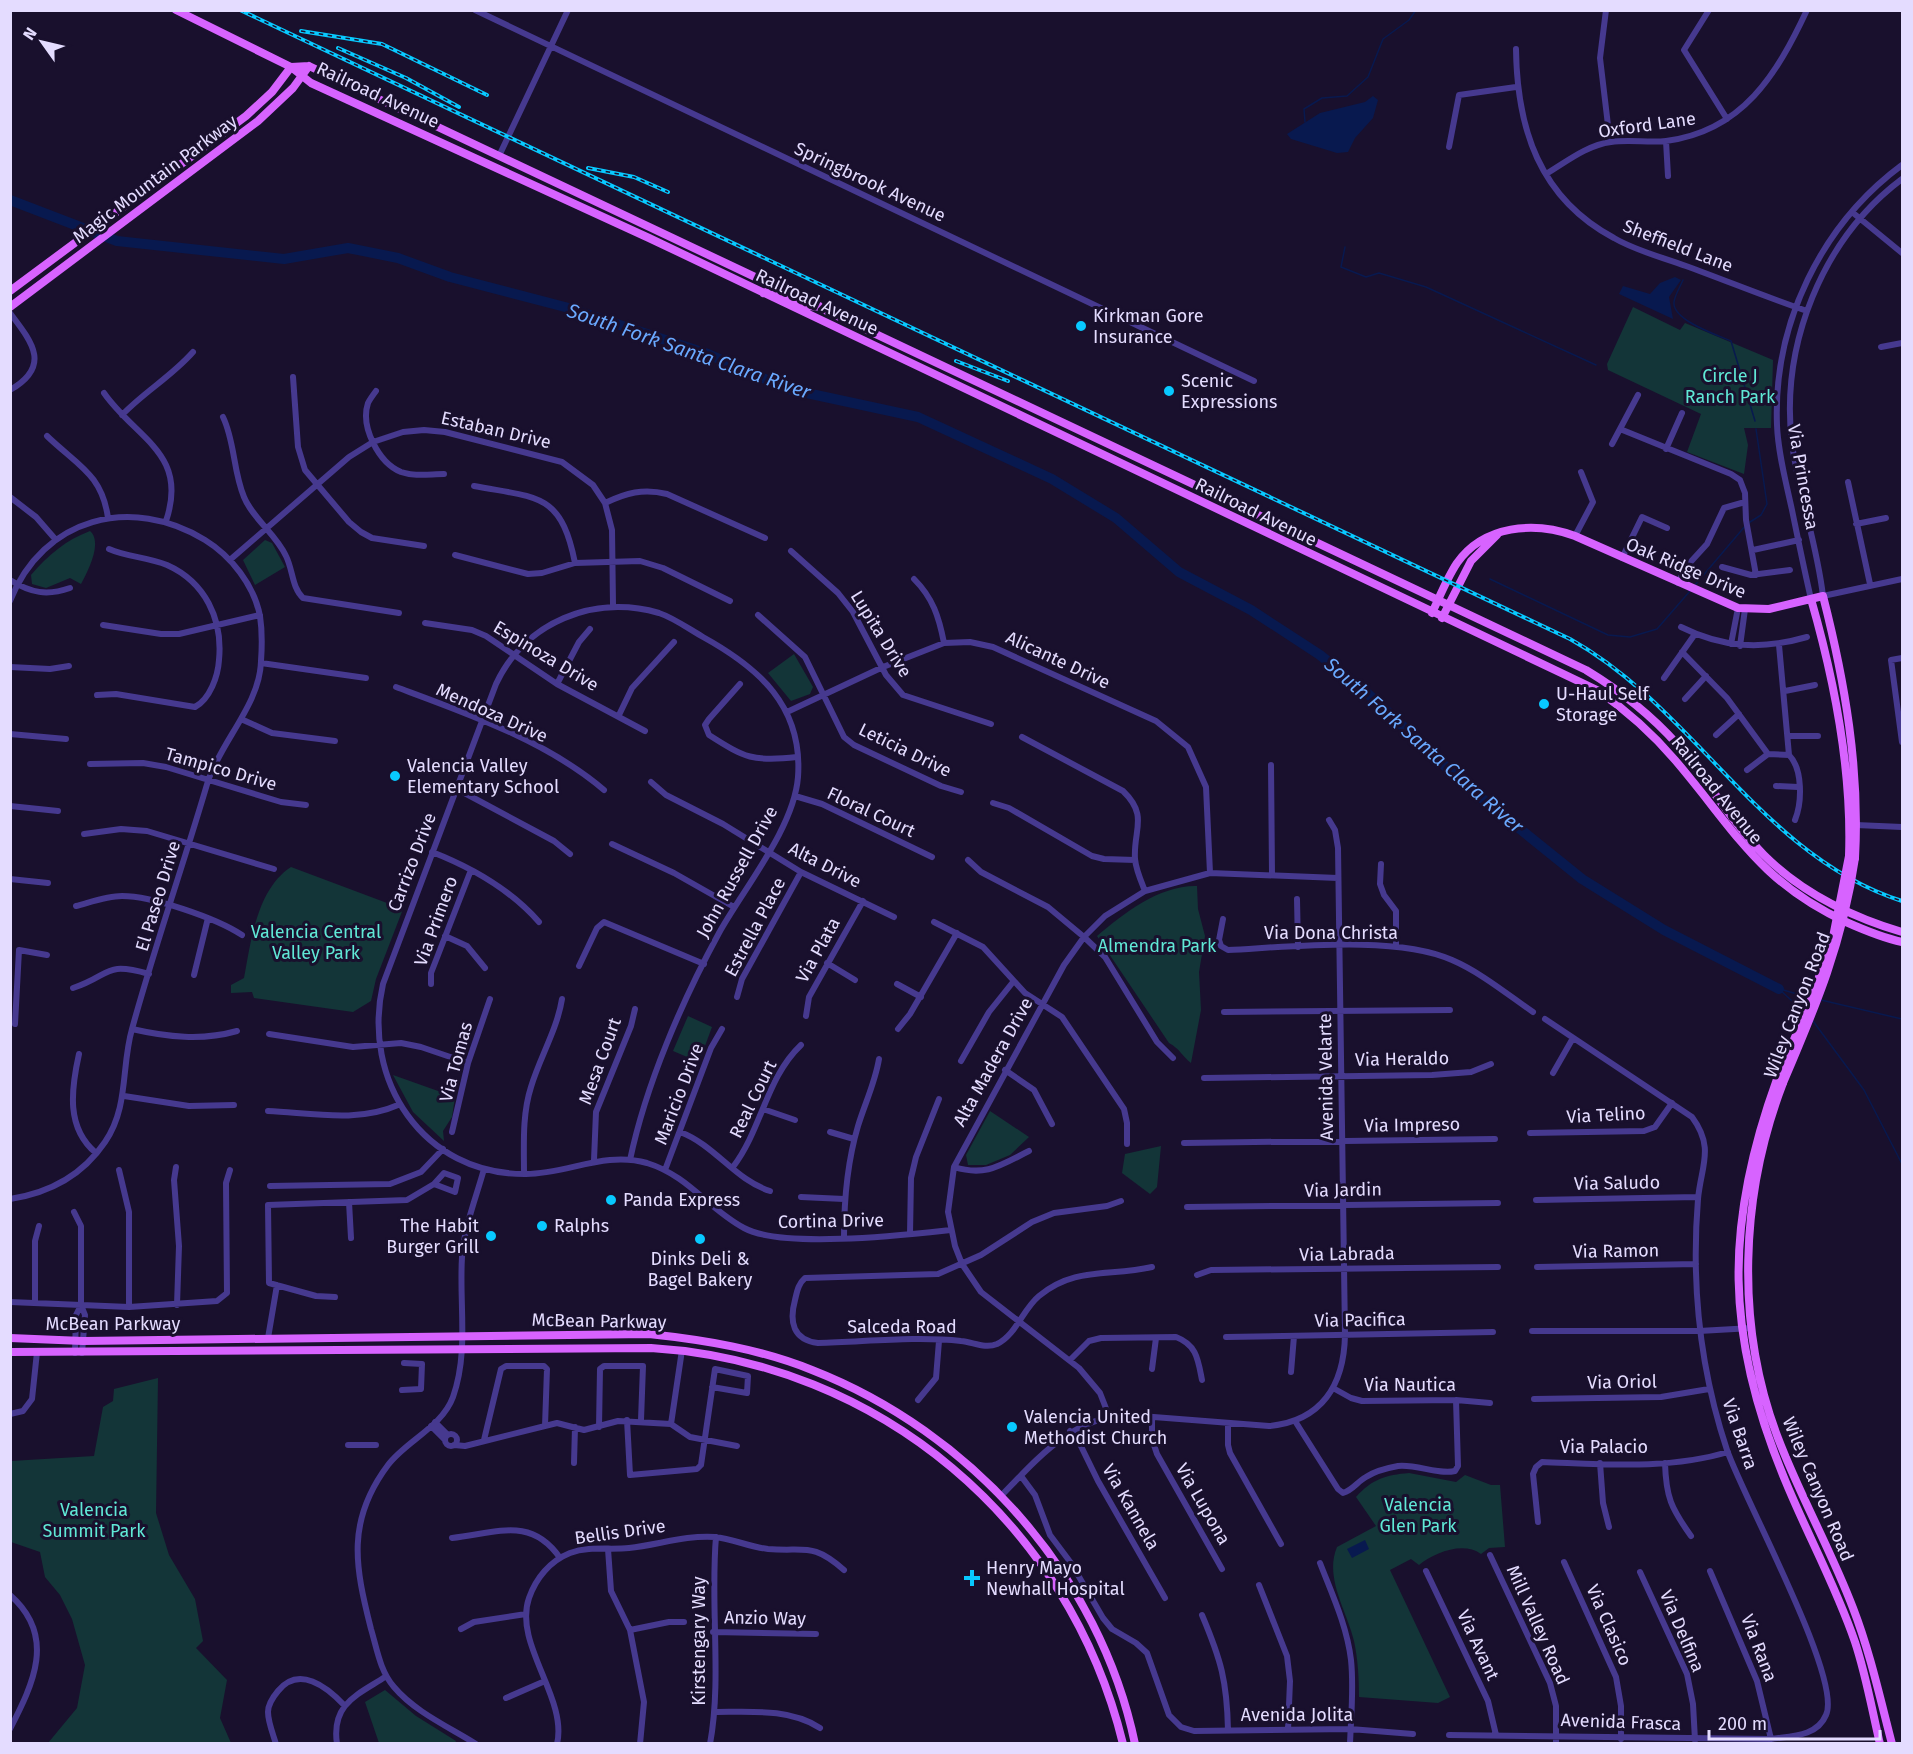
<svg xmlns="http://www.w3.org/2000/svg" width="1913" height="1754" font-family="'Fira Sans',sans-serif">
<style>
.green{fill:#133538}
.water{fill:#08194f}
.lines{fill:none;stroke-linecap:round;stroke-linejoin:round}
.stream{stroke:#08194f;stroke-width:1.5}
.river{stroke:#08194f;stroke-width:10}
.minor{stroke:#46398f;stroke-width:6}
.major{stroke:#d763ff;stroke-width:8}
.rail-casing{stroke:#08c9ff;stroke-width:4}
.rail{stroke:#19102d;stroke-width:1.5;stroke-dasharray:4.5;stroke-linecap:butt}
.major-bridge{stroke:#d763ff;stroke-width:8}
.poi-dot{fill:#08c9ff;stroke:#19102d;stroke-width:2}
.labels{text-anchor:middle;stroke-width:6;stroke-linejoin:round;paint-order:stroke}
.street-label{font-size:18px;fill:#e4dcff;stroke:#19102d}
.poi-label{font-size:18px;fill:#e4dcff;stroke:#19102d;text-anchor:start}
.park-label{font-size:18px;fill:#60e8d6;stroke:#19102d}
.water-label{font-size:20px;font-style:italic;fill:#6aa9ff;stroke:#19102d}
</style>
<rect width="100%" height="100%" fill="#19102d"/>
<path class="green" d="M1633,307L1680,330L1685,323L1773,360L1771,428H1744L1748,445L1744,474L1687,452L1701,414L1608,370L1607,364Z
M90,531C103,542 88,571 81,584L70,578L46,588L32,584L31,575C48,555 66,540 90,531Z
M265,540L272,543L285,567L255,585L243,560Z
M794,654L813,687L810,694L791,701L768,673Z
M291,867L403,909L376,979L371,1001L353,1012L254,998L252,992L231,993V985L244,978C251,941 257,889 291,867Z
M1197,886L1198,909L1205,936L1199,972L1201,1010L1191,1063C1182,1056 1180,1049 1169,1043L1097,936C1124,913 1160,885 1197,886Z
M688,1016L712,1027L699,1062L673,1051Z
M393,1075L455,1097L452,1117L443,1131L444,1141L413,1112Z
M990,1111L1029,1137L1010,1155L986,1165H968L966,1155Z
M1161,1146L1157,1187L1150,1194L1122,1173L1125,1154Z
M158,1378L156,1513L169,1555L195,1599L203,1641L196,1648L227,1680L220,1718L231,1743H48L77,1708L85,1665L72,1619L60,1595L45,1577L40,1552L11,1542V1461L94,1456L103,1407L113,1401L114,1389Z
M1409,1473L1456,1482L1465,1475L1491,1485H1500L1505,1547L1489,1548L1481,1554C1463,1541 1434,1553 1419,1565L1411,1559L1390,1570L1450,1697L1438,1703L1359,1697C1359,1678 1358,1660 1354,1641C1347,1611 1324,1578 1337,1547L1376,1526L1356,1497C1372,1479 1386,1475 1409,1473Z
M385,1690L416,1716L456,1741L455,1743H379L365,1702Z"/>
<path class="water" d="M1373,96L1378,100L1373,118L1355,138L1348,152L1337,153L1291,139L1287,134L1320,113L1365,102Z
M1675,277L1681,280L1669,297L1673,319L1619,294L1623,286L1650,294L1660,283Z
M1365,1540L1369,1549L1352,1558L1347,1549Z"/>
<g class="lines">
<path class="stream" d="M1305,122L1304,109L1322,98L1347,96L1368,77L1383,39L1409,20L1416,10
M1345,247L1341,267L1366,277L1379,273L1426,287L1596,365
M1683,280C1680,287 1675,295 1674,302C1672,320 1717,335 1731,341L1755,421
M1750,522L1761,515L1767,504L1756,429
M1490,579L1608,635L1630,637L1657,629L1690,591
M1695,585L1746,525
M1779,989L1803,1011
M1780,989L1807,997
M1821,1000L1902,1019
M1813,1021L1864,1090L1902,1164"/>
<path class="river" d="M10,200L117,241L284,259L348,248L398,258L450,277L565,307L708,354L788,389L918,417L1052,479L1116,518L1179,572L1251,610L1320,655L1374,699L1463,783L1582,879L1664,930L1779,989"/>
<path class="minor" d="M475,10L1254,381
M1606,10L1600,58L1610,142
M1709,10L1684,50L1727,119
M1516,49C1517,128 1539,198 1614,238C1636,251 1662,257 1686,266C1727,281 1766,297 1807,311
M1666,141L1668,176
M1449,147L1459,95L1516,87
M499,156L568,10
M1546,174C1566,162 1587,145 1611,142C1629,139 1648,143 1666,141C1743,131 1777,74 1807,10
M1902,179C1822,239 1780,345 1792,444C1799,495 1817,544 1823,596L1902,579
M1852,212L1902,253
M10,313C32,342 52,366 10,390
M1881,347L1902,343
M293,377L298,447L305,470L349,522L361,532L372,538L424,546
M376,391C373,395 370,399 368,403C360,427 379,463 401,472C415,477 430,474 444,474
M104,393C136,439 189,453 166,521
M122,415C144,392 172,376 193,352
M223,417C235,442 233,471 244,497C253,519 276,534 286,556C293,570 292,588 303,598L399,613
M1620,429L1731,474L1740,480L1745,493L1746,520L1756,575
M47,436C77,465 102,474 108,518
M1612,444L1638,395
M1666,449L1682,413
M1848,482L1870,584
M474,486C537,498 561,492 575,563
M10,497L36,517L56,540
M605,503C626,493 643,488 667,494L765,538
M1856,524L1886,518
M1575,536L1593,502L1581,472
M1753,550L1799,540
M791,551L838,593L853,612L886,675L903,695L991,724
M455,555L528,574L542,573L575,563L640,561L663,568L730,601
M1622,558L1642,517L1667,528
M231,559L349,457L373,442L403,432L424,430L445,432L562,462L593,485L605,503L612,530L613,605
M1722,567L1751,575L1790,570
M914,579C933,598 939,617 944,643
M10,580C31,593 47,596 70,588
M1678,583L1686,567L1707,544L1724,508L1745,502
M1811,599C1804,569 1798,539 1792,510C1786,482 1778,453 1777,425C1773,324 1821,225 1902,165
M10,601C43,517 132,495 205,540C231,556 254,585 260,616C262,629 262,647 261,661C260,704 222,740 208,781C184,863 155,945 132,1029C121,1067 129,1107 105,1142C82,1176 49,1193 10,1199
M758,615L805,657L844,737L854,745L941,786L961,792
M425,623L472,630L486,636L557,684L645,731
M103,625L161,634H179L260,615
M1681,627C1723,648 1762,650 1807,637
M1731,644L1738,608
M1779,645L1789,755C1803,769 1802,803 1795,820
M1740,646L1745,609
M1682,652L1727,698L1768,754L1789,755
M1902,658L1891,660L1902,742
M261,663L366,678
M10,667L50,669L69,666
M1664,678L1695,634
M557,684L579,642L590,629
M740,684L709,719L705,725L709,735C745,758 753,762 797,757
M396,687C466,713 547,741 604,790
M1785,691L1815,685
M97,695L116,694L195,707C210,699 218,676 219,660C223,619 205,582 167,565C148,557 127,557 109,549
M1685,699L1706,676
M787,712L883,667L944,643L970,642L993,647L1156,721L1188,747L1206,787L1210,873
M619,715L632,688L674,642
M241,719L272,733L335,741
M10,734L66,739
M1716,735L1739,714
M1788,736H1818
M1022,737L1123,791C1149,816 1133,830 1135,859C1136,870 1141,881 1145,891
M90,764L143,763L166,767L281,802L306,805
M1271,765L1272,874
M1747,770L1768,754
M651,782L666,795L723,824L801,872L894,917
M1776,786L1798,787
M457,789L554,841L570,854
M795,796L822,804L932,857
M993,803L1009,808L1092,856L1104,859L1135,860
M10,806L58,811
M1856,825L1902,827
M84,834L121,829L147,831L274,869
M612,844L674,873L734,907
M432,852C473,868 510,889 539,922
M968,860L981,872L1048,907L1084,937L1105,957L1157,1042L1173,1058
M1381,864L1380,884L1384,895L1396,911V946
M10,879L48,883
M1297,899L1298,947
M76,906C91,902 107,896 122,896C152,896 216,918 242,935
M1223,919L1219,940L1221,946L1228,950C1289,947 1397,935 1452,960C1480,972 1507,994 1533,1012
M934,922L983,947L1025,993L1062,1017L1124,1109L1127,1123V1144
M445,936L467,946L485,968
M827,963L855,980
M579,966L597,928L604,922L704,964
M194,975L208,918
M431,984V973L471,870
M897,984L921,997
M73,988C112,975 103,961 149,974
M737,997L742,979L801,872
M1224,1012L1450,1010
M806,1016L809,997L863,901
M15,1024L19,950L47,955
M132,1029C167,1037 202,1041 237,1031
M898,1029L910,1014L957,933
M269,1034L353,1047L401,1043L421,1047L468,1063
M79,1054C71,1090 66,1128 96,1153
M961,1061L989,1012L1013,982
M1005,1070L1034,1090L1052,1124
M1553,1073L1573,1038
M1204,1078L1432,1075L1471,1072L1491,1064
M124,1096L189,1106L234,1105
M763,1109L795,1120
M268,1111C311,1113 358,1123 398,1105
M452,1132L468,1063L490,999
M680,1132C715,1145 735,1180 770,1191
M830,1132L854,1139
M1530,1133L1644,1131L1655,1127L1672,1103
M1184,1143L1495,1139
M594,1160L596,1112L631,1026L635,1009
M630,1160C646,1084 682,1001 719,933C744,888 794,828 798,777C803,706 759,668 703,637C689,629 674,618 659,613C594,594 525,622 496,684L383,984C361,1080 423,1175 526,1174C568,1174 604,1151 647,1163C689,1176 708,1209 744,1228C782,1249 904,1235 950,1230
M176,1167L174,1180L179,1246L177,1305
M733,1167C762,1129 766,1078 801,1045
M954,1167C986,1177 1001,1165 1029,1151
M119,1170L129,1212V1307
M665,1170L711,1048L722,1029
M524,1174C524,1145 522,1115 531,1087C540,1057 557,1030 562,999
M270,1186L390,1184L421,1172L443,1149
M801,1197L844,1199
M1536,1200L1698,1197
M1121,1201L1107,1206L1054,1213L1032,1222L981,1255L938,1274L805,1278C798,1284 797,1292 795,1300C789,1322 793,1340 818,1343C865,1342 915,1336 961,1341C973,1342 985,1349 997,1344C1016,1335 1023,1309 1039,1296C1075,1266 1110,1277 1152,1267
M349,1202L351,1238
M1187,1207L1498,1203
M74,1212L81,1226V1305L85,1315L82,1353
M910,1234L911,1178L916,1157L939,1099
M844,1237C844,1199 847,1163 858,1126C865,1103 875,1083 879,1059
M1537,1267L1696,1264
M1197,1275L1211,1270L1498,1267
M335,1297L316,1296L269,1283L268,1205L407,1200L434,1184L444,1173L458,1178L455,1192L434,1184
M10,1302L129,1307L217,1301L227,1293L226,1183L230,1170
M35,1303V1241L39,1226
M1532,1331H1699L1752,1328
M1226,1337L1493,1332
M268,1338L277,1285
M75,1353L76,1315L81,1305
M1070,1360L1089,1341L1101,1338L1176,1337C1197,1345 1198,1360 1202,1380
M1152,1369L1156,1338
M1291,1372L1294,1336
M1333,1388L1351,1398L1362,1401L1456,1400L1490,1403
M402,1390L421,1389L422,1364L404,1363
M1534,1399L1661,1397L1709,1389
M918,1400L936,1378L939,1341
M10,1414L23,1411L32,1399L37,1352
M1109,1416L1100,1393L1079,1368L981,1292L962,1264L955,1246L948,1212L954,1167L1064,965L1084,937L1105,916L1145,891L1210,873L1338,878
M1152,1418V1439L1157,1454L1222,1569
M627,1420L630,1475L697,1469L701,1465L715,1369L748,1376L747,1393L712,1387
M1295,1421L1338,1489L1343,1493C1353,1490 1357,1482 1366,1477C1375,1471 1387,1468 1398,1466C1417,1464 1438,1475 1455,1471L1458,1466L1456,1400
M435,1422L448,1435
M1228,1423V1445L1230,1453L1281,1544
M671,1424L690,1437L737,1446
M431,1426L445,1440
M599,1427L600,1369L604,1366H643L641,1420
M1070,1431L1077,1438L1098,1481L1165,1598
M445 1440a6 6 0 1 1 12 0a6 6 0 1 1-12 0Z
M484,1440L501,1369L506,1366H544L547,1369L545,1426
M348,1445H376
M454,1445L465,1446L557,1423L584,1430L618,1421L671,1424L682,1350
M574,1463L575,1427
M1600,1463L1603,1503L1609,1527
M1665,1463C1666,1497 1671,1508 1691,1536
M1021,1476L1035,1495L1050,1535L1071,1563L1103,1618L1112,1629L1136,1643L1147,1653L1169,1715L1181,1727L1194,1731L1350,1729L1413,1734
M1001,1496C1038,1458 1072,1417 1128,1415L1269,1426C1322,1421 1344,1385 1345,1335L1338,848L1335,830L1329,820
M1538,1522L1533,1474L1536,1467L1542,1462C1603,1464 1669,1470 1728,1452
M452,1538C497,1533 531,1516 560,1558
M608,1549L611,1591L630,1630L644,1702L640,1744
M1490,1555L1550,1683L1556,1706V1744
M1564,1562L1616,1677L1621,1706V1739
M1320,1563C1332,1594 1347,1626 1351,1660C1354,1688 1351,1716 1350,1744
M1426,1571L1488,1701L1496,1735
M1710,1571L1757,1681L1771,1739
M1640,1572L1687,1674L1693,1704L1695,1740
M1259,1585L1287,1656L1290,1681L1288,1730
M10,1595C57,1636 33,1684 10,1729
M1202,1615C1221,1660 1227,1681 1228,1730
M461,1629L474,1622L526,1614
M630,1630L669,1622H684
M713,1632L816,1634
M506,1698L545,1681
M714,1712C749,1712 790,1708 820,1728
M1449,1735L1771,1739C1790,1736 1817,1737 1826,1715C1843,1679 1743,1497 1727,1450C1700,1369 1691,1285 1698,1199C1701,1166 1715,1148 1692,1117L1545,1019
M276,1744C273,1734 268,1722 268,1712C268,1704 273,1697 278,1691C299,1665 327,1687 344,1705
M337,1744C331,1704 357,1695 385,1677
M476,1744C449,1727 415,1712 394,1687C380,1671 377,1649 371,1629C355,1566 346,1521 388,1465C406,1441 442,1427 453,1397C469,1352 459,1304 462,1257C464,1227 476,1198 484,1169
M557,1744C568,1698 513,1644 529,1598C536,1578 550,1561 570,1553C589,1546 610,1550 629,1548C658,1545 685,1535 715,1537C733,1539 750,1547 768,1549C806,1552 812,1542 844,1570
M710,1744C722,1680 710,1604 716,1537"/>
<path class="major" d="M176,10L291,67L311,83L649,238L1597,690C1626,710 1652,733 1675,760C1734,829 1759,882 1846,922C1864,930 1883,938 1902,942
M291,67L309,66L1586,670C1619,690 1651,715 1677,744C1708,780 1731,822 1764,855C1802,893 1852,917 1902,932
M10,291L246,116L272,92L291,67
M763,293C781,284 799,311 819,306
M10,307L258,121L293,88L309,66
M1811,599C1834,679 1852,772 1849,856
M1432,613C1440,596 1447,578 1457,563C1484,525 1534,521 1575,536L1738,608L1769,609L1823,596C1845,682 1860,769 1855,858
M1442,618L1471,561L1497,535
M1777,1079C1724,1225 1725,1336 1785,1480C1807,1534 1836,1586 1855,1642C1866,1675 1872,1710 1880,1744
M1783,1083C1740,1195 1735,1326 1778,1438C1800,1496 1831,1550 1853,1608C1870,1652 1880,1698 1892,1744
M10,1338L83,1341L649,1334C705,1340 760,1349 812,1370C971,1432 1100,1575 1135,1744
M10,1352L651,1348C879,1362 1069,1522 1123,1744"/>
<defs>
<path id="rail" d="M240,10L1570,639C1696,709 1761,856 1902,901
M301,31L382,44L487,95
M338,48L406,78L459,107
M588,168L634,177L668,192
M956,361L1008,381"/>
</defs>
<use href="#rail" class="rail-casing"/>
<use href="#rail" class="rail"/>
<path class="major-bridge" d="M1777,1079L1808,1007L1832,942L1849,856
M1783,1083C1816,1006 1843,942 1855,858"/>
</g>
<g class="poi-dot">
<circle cx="1081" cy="326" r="6"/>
<circle cx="1169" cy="391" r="6"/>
<circle cx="1544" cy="704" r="6"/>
<circle cx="395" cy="776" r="6"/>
<circle cx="611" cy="1200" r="6"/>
<circle cx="542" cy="1226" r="6"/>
<circle cx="491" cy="1236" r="6"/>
<circle cx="700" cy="1239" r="6"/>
<circle cx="1012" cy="1427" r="6"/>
<path d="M969 1569h6v6h6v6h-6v6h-6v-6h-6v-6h6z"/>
</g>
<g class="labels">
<g class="street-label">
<text transform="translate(378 95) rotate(25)" y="6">Railroad Avenue</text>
<text transform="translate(1647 125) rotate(-8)" y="6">Oxford Lane</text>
<text transform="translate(155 179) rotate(-37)" y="6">Magic Mountain Parkway</text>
<text transform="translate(870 182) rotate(25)" y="6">Springbrook Avenue</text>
<text transform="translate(1678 246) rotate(21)" y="6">Sheffield Lane</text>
<text transform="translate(817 302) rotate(25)" y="6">Railroad Avenue</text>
<text transform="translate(496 430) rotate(13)" y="6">Estaban Drive</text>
<text transform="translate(1803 477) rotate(80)" y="6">Via Princessa</text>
<text transform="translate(1256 512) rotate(26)" y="6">Railroad Avenue</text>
<text transform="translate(1686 568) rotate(23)" y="6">Oak Ridge Drive</text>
<text transform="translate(881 634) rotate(58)" y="6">Lupita Drive</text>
<text transform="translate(546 656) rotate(31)" y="6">Espinoza Drive</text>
<text transform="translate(1058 660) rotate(25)" y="6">Alicante Drive</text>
<text transform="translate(492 713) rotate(24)" y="6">Mendoza Drive</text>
<text transform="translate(905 750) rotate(26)" y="6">Leticia Drive</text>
<text transform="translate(221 769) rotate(16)" y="6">Tampico Drive</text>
<text transform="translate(1717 790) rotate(51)" y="6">Railroad Avenue</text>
<text transform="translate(871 812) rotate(25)" y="6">Floral Court</text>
<text transform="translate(412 862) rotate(-69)" y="6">Carrizo Drive</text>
<text transform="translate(825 865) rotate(27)" y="6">Alta Drive</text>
<text transform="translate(737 872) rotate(-61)" y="6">John Russell Drive</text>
<text transform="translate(158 896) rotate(-73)" y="6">El Paseo Drive</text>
<text transform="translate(436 921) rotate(-70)" y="6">Via Primero</text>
<text transform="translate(755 927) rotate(-62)" y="6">Estrella Place</text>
<text x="1331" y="939">Via Dona Christa</text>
<text transform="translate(818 950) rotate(-61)" y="6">Via Plata</text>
<text transform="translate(1797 1005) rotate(-69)" y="6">Wiley Canyon Road</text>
<text transform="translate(1402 1059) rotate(-1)" y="6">Via Heraldo</text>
<text transform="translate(600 1061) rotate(-70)" y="6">Mesa Court</text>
<text transform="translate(456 1062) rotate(-75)" y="6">Via Tomas</text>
<text transform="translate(993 1062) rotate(-61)" y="6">Alta Madera Drive</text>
<text transform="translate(1326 1077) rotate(-91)" y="6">Avenida Velarte</text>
<text transform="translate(679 1094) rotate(-69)" y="6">Maricio Drive</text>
<text transform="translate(753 1099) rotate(-64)" y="6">Real Court</text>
<text transform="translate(1606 1115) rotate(-3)" y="6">Via Telino</text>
<text transform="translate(1412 1125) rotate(-1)" y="6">Via Impreso</text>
<text transform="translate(1617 1183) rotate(-1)" y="6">Via Saludo</text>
<text transform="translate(1343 1190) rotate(-1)" y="6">Via Jardin</text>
<text transform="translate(831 1221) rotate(-1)" y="6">Cortina Drive</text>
<text transform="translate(1616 1251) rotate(-1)" y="6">Via Ramon</text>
<text transform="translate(1347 1254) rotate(-1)" y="6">Via Labrada</text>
<text transform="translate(1360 1320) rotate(-1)" y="6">Via Pacifica</text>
<text transform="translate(599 1321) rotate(1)" y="6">McBean Parkway</text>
<text x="113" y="1330">McBean Parkway</text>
<text x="902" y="1333">Salceda Road</text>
<text transform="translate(1622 1382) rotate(-1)" y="6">Via Oriol</text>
<text x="1410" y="1391">Via Nautica</text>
<text transform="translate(1740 1434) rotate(71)" y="6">Via Barra</text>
<text x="1604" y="1453">Via Palacio</text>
<text transform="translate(1818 1489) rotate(67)" y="6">Wiley Canyon Road</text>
<text transform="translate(1203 1504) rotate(60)" y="6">Via Lupona</text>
<text transform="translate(1131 1507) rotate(60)" y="6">Via Kannela</text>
<text transform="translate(620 1532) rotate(-8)" y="6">Bellis Drive</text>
<text transform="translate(765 1618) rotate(1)" y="6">Anzio Way</text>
<text transform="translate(1538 1625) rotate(66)" y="6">Mill Valley Road</text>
<text transform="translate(1609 1625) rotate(66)" y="6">Via Clasico</text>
<text transform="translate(1682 1631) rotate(67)" y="6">Via Delfina</text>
<text transform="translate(699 1641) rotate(-90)" y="6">Kirstengary Way</text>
<text transform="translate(1478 1645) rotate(65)" y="6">Via Avant</text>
<text transform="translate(1759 1648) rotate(69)" y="6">Via Rana</text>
<text x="1297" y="1721">Avenida Jolita</text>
<text transform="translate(1621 1722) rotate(2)" y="6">Avenida Frasca</text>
</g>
<g class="poi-label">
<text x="1093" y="322">Kirkman Gore<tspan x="1093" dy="21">Insurance</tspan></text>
<text x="1181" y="387">Scenic<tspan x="1181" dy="21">Expressions</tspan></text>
<text x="1556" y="700">U-Haul Self<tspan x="1556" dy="21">Storage</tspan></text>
<text x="407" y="772">Valencia Valley<tspan x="407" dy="21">Elementary School</tspan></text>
<text x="623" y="1206">Panda Express</text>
<text x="479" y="1232" text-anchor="end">The Habit<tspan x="479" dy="21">Burger Grill</tspan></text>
<text x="554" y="1232">Ralphs</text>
<text x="700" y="1265" text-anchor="middle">Dinks Deli &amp;<tspan x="700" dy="21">Bagel Bakery</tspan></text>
<text x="1024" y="1423">Valencia United<tspan x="1024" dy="21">Methodist Church</tspan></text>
<text x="986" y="1574">Henry Mayo<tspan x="986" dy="21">Newhall Hospital</tspan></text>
</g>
<g class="park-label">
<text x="1730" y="382">Circle J<tspan x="1730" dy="21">Ranch Park</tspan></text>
<text x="316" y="938">Valencia Central<tspan x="316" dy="21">Valley Park</tspan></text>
<text x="1157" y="952">Almendra Park</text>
<text x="1418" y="1511">Valencia<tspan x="1418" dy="21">Glen Park</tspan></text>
<text x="94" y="1516">Valencia<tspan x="94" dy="21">Summit Park</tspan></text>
</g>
<g class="water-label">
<text transform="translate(689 351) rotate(19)" y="7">South Fork Santa Clara River</text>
<text transform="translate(1424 745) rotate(41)" y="7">South Fork Santa Clara River</text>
</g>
</g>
<rect width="1913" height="1754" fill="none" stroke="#e4dcff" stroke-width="24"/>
<g transform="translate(42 42) rotate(304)" stroke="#19102d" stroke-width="4.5" paint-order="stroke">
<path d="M0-4.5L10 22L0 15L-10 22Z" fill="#e4dcff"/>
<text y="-9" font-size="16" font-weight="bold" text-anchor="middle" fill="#e4dcff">N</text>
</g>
<path d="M1709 1730v9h171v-9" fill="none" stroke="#e4dcff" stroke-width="3"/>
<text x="1718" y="1730" font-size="18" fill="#e4dcff" stroke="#19102d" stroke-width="4.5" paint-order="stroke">200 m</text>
</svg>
